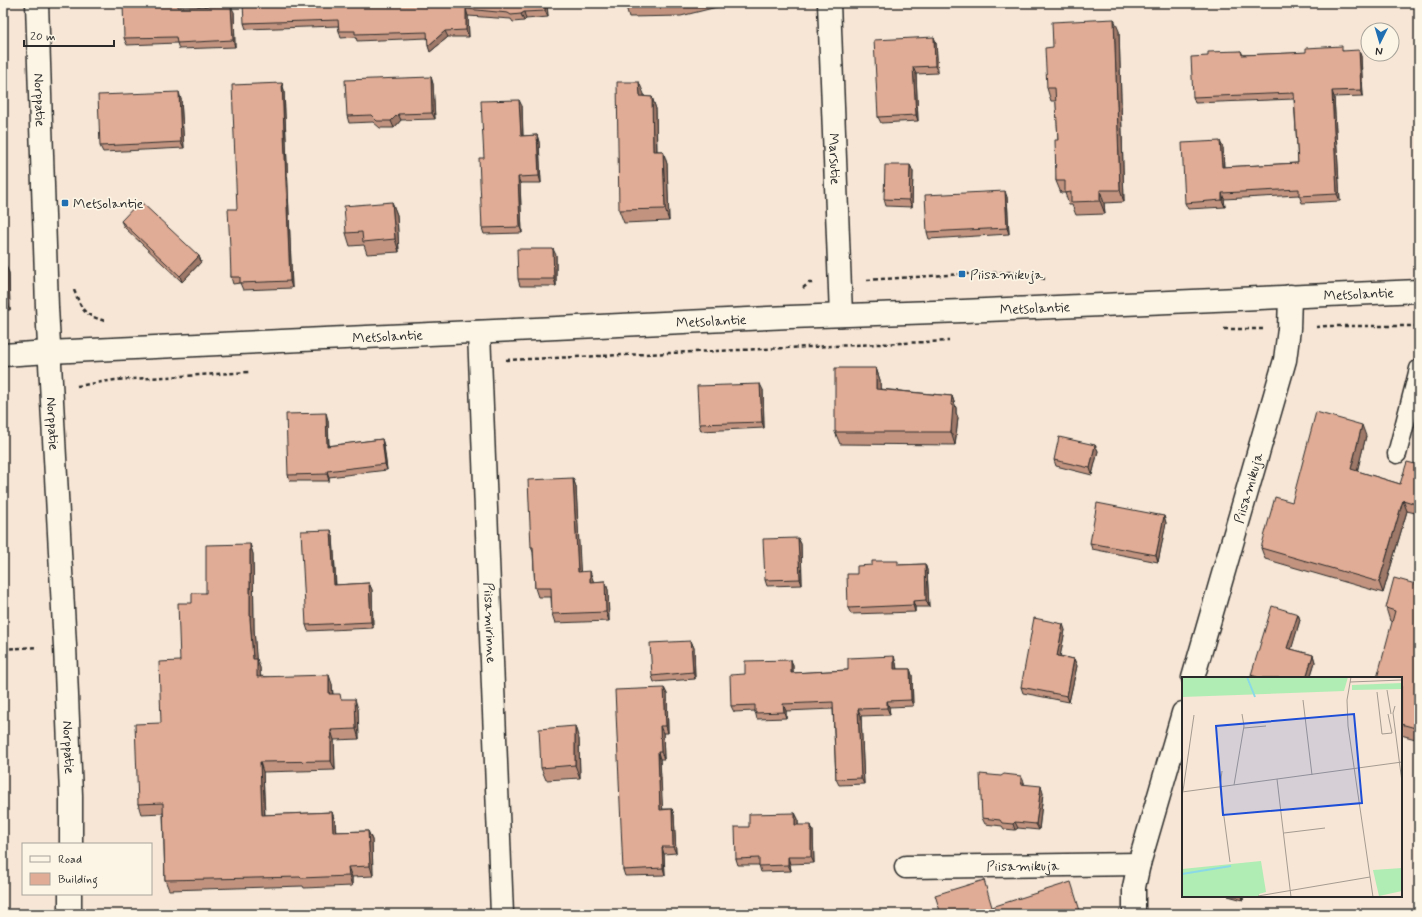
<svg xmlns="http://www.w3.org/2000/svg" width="1422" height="917" font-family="Mynerve,sans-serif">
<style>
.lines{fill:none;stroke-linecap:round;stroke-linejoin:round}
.lane-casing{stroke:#2b2b2b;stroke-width:21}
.street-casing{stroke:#2b2b2b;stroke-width:25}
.secondary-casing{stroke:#2b2b2b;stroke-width:25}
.path{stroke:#2b2b2b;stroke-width:2.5;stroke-dasharray:4 3;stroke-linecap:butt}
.lane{stroke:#fcf5e5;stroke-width:18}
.street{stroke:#fcf5e5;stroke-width:22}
.secondary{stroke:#fcf5e5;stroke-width:22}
.wall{fill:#c29480;stroke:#2b2b2b}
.shaded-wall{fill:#9e7868;stroke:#2b2b2b}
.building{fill:#e1ac95;stroke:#2b2b2b}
.poi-dot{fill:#1f6fb2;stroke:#fcf5e5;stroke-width:1.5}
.labels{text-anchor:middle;stroke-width:3.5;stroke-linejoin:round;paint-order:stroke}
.street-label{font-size:14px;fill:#2b2b2b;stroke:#fcf5e5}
.poi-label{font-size:14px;fill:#2b2b2b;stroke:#fcf5e5;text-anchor:start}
.inset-river{fill:none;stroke:#8ad9e7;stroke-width:2}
.inset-road{fill:none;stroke:#a59b91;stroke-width:1}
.view{fill:#1d4ed8;fill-opacity:0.15;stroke:#1d4ed8;stroke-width:2}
.inset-edge{fill:none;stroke:#2b2b2b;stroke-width:2}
</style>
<rect width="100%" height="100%" fill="#f7e6d5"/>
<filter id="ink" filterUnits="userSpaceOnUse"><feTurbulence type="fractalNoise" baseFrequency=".025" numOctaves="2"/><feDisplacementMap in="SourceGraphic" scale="8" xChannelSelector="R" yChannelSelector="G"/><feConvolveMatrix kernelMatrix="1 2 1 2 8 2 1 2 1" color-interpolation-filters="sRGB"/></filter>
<g filter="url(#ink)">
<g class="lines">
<defs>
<path id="lane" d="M1397,454L1419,369"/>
<g id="street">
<path id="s1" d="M829,3L841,315"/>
<path id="s2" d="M479,332L502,914"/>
<path d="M3,355L49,352"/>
<path id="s3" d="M1193,678L1285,360L1289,329L1290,296"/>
<path id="s4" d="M906,867L1139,864"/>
<path d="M1134,914V887L1139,864L1183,713"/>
</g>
<g id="secondary">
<path id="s5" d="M37,3L47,307L65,646L71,795V844"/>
<path id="s6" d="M49,352L790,317L963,311L1419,291"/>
<path d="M70,914V894"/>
</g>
</defs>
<use href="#lane" class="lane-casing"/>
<use href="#street" class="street-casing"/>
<use href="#secondary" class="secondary-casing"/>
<path class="path" d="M867,280L962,274L1011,272L1045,279
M803,288L809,283H814
M74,290C83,312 83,314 105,321
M1316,327L1327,326H1419
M1224,329H1263
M506,360L949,341
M77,386L115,380L250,372
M3,649L38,647"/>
<use href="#lane" class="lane"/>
<use href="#street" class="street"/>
<use href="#secondary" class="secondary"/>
</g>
<path class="wall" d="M547,3L548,17L526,19L524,21L513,22L511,19L468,16L469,37H448L430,52L427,38L357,41L356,37L341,38L339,31L338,26L246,29L244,23Z
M625,3H733L681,16L629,17Z
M180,7L234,12L235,47L179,49L177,43L127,45L124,38Z
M1119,31L1124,202L1104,203L1105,214L1076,215L1072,205H1069L1065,193H1061L1056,181L1058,140L1056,101H1051L1047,88L1053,47Z
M934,37L936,43L938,73L916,74L918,121L881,123L878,117Z
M1241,51L1243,55L1343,51L1361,56L1363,96L1334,97L1340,201L1302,203L1299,195L1224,199L1225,207L1188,209L1185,203L1223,148L1224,167L1298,163L1294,99L1195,103L1193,97L1208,56Z
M431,77L433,84L435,119L401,120L394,128H380L373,122L349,123L347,116Z
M282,83L284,90L292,288L243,290L240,283L233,284L231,277L237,209Z
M644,94V97H652L656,109L657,151H663L667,164L669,221L624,223L619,210Z
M181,99L184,148L103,152L100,146Z
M522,106L523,136L537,135L539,142L541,183H520L522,233L484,234L482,228L484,158Z
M910,165L913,172L912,207L886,206L884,199Z
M1007,197L1009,234L929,239L927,232Z
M392,202L397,215L399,252L367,254L364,245L350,246L346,233Z
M121,221L199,256L201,262L182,282L124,227Z
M556,255V286H520L518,279Z
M3,261L9,273L10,310H3Z
M876,368L880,380V389L952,396L956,408V413L958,418L955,445L840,444L835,432Z
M763,390L764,428L701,431L699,424Z
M328,420L329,446L382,439L384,446L387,470L329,477V481H290L288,475Z
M1366,436L1357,471L1400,484L1419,465V514L1407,511L1383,593L1265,559L1261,548L1292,502Z
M1095,445L1098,451L1092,475L1056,466L1054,460Z
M573,478L576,487L580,572L593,580V582L605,581L608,590L609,621L555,623L552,614L551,597H538L535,588L533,552L531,547Z
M1164,516L1166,523L1158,562L1092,549L1090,543Z
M333,536L336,585L369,583L372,590L373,628L308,631L306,625Z
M798,538L801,544L802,585L767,586L765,580Z
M250,544L253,554L254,629L256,659L260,668V676L332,684L333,694L358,709L359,739L334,740L335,770L263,772L265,815L332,812L335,822L336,832L368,831L372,840L373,876L352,877V886L304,888L303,886L169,890L165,880L163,813L141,814L138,804L161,723L180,661L192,603L206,593Z
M925,564L927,570L929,607H915V612L851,614L848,608L857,574L899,565Z
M1419,585V740L1401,735V678L1393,622L1390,621L1386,608Z
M1298,614L1300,620L1291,649L1313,655L1315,662L1310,678H1252L1251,675Z
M1065,630L1060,656L1074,659L1077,666L1069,702L1023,693L1021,687Z
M691,641L694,648L695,679L654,682L652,676Z
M791,660L793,666V673L848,670L896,663L897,669H910L912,675L913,706L889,707L890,715L861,716L864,784L839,785L836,779L833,709L786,711V718L757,719L755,711L734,712L731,706L745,674Z
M664,688L667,694L668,733H663L664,759H660L662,809H672L674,815L676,853L664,854L665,875L625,876L623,870Z
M579,739L580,778L546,780L541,768Z
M1024,782V784L1043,793L1039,830L1018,828L1015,830L1004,829L1002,826L985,824L982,818Z
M795,813L798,819V825L813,831L814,863L790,864L791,871L761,872L759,865H738L736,859L749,827Z
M1228,896H1244L1243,900Z"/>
<path class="shaded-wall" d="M545,3H547L548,17L545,11Z
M231,6L234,12L235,47L233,40Z
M466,9L468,16L469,37L466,30Z
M524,12L526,19L524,21L521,14Z
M1114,19L1119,31L1124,202L1120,190Z
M445,31L448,37L430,52L428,46Z
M934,37L936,43L938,73L935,66Z
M1359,50L1361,56L1363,96L1361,90Z
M913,67L916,74L918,121L916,115Z
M431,77L433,84L435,119L432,113Z
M639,82L644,94V109L640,96Z
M282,83L284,90L292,288L290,281Z
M1332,91L1334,97L1340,201L1337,194Z
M179,92L181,99L184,148L181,142Z
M652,97L656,109L657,164L653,151Z
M519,100L522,106L523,142L521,136Z
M398,114L401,120L394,128L391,121Z
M537,135L539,142L541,183L539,176Z
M1220,141L1223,148L1224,173L1222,167Z
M663,151L667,164L669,221L665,209Z
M910,165L913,172L912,207L909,200Z
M518,177L520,183L522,233L520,227Z
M1100,190L1104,203L1105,214L1100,201Z
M1005,191L1007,197L1009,234L1007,228Z
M1222,193L1224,199L1225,207L1222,200Z
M392,202L397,215L399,252L395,239Z
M553,249L556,255V286L554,279Z
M199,256L201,262L182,282L180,276Z
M4,261L9,273L10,310L5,297Z
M876,368L880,380L881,402L876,389Z
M760,384L763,390L764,428L762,422Z
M952,396L956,408V413L958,418L955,445L951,432V405Z
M326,413L328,420L329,452L327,446Z
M1362,425L1366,436L1355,480L1351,469Z
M382,439L384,446L387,470L385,464Z
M1095,445L1098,451L1092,475L1090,468Z
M327,471L329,477V481L327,474Z
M573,478L576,487L581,581L578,572Z
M1403,500L1407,511L1383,593L1379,582Z
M1164,516L1166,523L1158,562L1156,555Z
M331,530L333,536L336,591L334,585Z
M798,538L801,544L802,585L800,579Z
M250,544L253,554L254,629L257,667V659L260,668L261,686L257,677L253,659L250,619Z
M925,564L927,570L929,607L926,600Z
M590,571L593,580L594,591L590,582Z
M605,581L608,590L609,621L606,612Z
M369,583L372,590L373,628L371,622Z
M913,601L915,607V612L913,605Z
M1298,614L1300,620L1290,654L1287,648Z
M1063,624L1065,630L1059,662L1057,656Z
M691,641L694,648L695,679L693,672Z
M1313,655L1315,662L1310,678H1306Z
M894,656L896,663L897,676L894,669Z
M1074,659L1077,666L1069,702L1067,696Z
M791,660L793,666V679L791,673Z
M910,669L912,675L913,706L911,700Z
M329,675L332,684L333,704L329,694Z
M664,688L667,694L668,733L666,726Z
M355,699L358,709L359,739L356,729Z
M887,701L889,707L890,715L887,708Z
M783,704L786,711V718L784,712Z
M858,709L861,716L864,784L861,778Z
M575,726L579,739L580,778L575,765Z
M660,726L663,733L664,759L661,752Z
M331,730L334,740L335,770L331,761Z
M658,752L660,759L663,816L660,810Z
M260,762L263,772L265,825L262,815Z
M1021,776L1024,782L1023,790L1021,784Z
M1041,786L1043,793L1039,830L1036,824Z
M672,809L674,815L676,853L673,847Z
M332,812L335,822L336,842L333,832Z
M795,813L798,819V832L795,825Z
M1015,822L1018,828L1015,830L1013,824Z
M811,825L813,831L814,863L811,857Z
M368,831L372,840L373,876L370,866Z
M662,847L664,854L665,875L663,868Z
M788,857L790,864L791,871L788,865Z
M348,867L352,877V886L349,876Z
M1242,896H1244L1243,900Z"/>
<path class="building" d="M123,3H178V7L231,6L233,40L177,43L176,37L124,38Z
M243,3H545V11L524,12L521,14L511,15L508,13L466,9V30L445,31L428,46L427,32L355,34V31H339L338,20L244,23Z
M625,3H674L625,4Z
M1114,19L1120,190H1100V201L1071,202V192L1065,193V181H1056L1055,140H1058L1055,88H1047L1045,48L1053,47L1052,22Z
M934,37L935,66L913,67L916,115L878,117L874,40Z
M1342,46V51L1359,50L1361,90L1332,91L1337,194L1299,196V189L1222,193V200L1185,203L1182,143L1220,141L1222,167L1298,163L1294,93L1193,97L1191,57L1208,56V52L1241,51L1242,55L1289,53L1306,52V48Z
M431,77L432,113L398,114L391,121H377L371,115L347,116L345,80Z
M617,82H639L640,96L652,97L653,151H663L665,209L619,210Z
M282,83L290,281L240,283V277H231L230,247L228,209H237L232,85Z
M179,92L181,142L100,146L98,95Z
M519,100L521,136L537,135L539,176L518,177L520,227L482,228L479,158H484L481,101Z
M885,165H910L909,200L884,199Z
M1005,191L1007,228L927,232L925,195Z
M140,201L199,256L180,276L121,221Z
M392,202L395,239L363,242L362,232L346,233L344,206Z
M517,249H553L554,279H518Z
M3,261H4L5,297H3Z
M835,368H876V389L952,396L951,405H953L951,432H835Z
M760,384L762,422L699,424L697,386Z
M1316,412L1362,425L1351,469L1400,484L1407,462L1419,465V505L1403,500L1379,582L1261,548L1275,497L1292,502Z
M326,413L327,446L382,439L385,464L327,471V474L288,475L286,414Z
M1059,437L1095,445L1090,468L1054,460Z
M573,478L578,572L590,571V582L605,581L606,612L552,614L551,588H535L533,547H531L528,480Z
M1097,503L1164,516L1156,555L1090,543Z
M331,530L334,585L369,583L371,622L306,625L301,531Z
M798,538L800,579L765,580L763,539Z
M250,544V619L253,659H257V677L329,675V694H340L341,699H355L356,729L331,730V761L260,762L262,815L332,812L333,832L368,831L370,866L348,867L349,876L301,878L300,877L165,880L163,803L138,804L135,724L161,723L159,662L180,661L178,603H192V593H206V545Z
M872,561H898V565L925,564L926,600L913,601V605L848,608L847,574H857V566L872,565Z
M1394,578L1419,585V729L1401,724V678H1377L1395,611L1386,608Z
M1272,606L1298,614L1287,648L1313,655L1306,678H1260L1251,675Z
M1034,618L1063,624L1057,656L1074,659L1067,696L1021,687Z
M691,641L693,672L652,676L650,643Z
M894,656V669H910L911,700L887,701V708L858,709L861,778L836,779L833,702L783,704L784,712L755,713V705L731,706L730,675L745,674V661L791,660V673L848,670V658Z
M664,688L666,726H660L661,752H658L660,810L672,809L673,847H662L663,868L623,870L615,690Z
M575,726V765L541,768L539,729Z
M980,774L1001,776L1004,774L1021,776V784L1041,786L1036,824L1015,822L1013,824L1002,823L1000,820L982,818Z
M795,813V825H811V857H788V865L759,866V858L736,859L735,827H749V814Z
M984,880L992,907L1071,882L1081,914H941L935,895Z"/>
</g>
<g class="poi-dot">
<rect x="61" y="199" width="8" height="8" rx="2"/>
<rect x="958" y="270" width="8" height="8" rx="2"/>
</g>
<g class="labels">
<g class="street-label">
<text dy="5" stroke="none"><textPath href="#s5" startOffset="97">Norppatie</textPath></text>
<text dy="5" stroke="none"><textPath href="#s1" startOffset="156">Marsutie</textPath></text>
<text dy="5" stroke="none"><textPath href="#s6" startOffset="1311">Metsolantie</textPath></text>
<text dy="5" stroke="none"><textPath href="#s6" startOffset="987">Metsolantie</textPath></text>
<text dy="5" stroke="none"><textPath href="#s6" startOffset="663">Metsolantie</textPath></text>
<text dy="5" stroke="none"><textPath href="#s6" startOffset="339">Metsolantie</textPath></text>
<text dy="5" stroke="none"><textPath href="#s5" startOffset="421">Norppatie</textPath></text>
<text dy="5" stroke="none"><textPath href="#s3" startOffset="198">Piisamikuja</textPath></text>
<text dy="5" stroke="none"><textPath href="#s2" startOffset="291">Piisamirinne</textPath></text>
<text dy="5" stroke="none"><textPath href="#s5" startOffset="745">Norppatie</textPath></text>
<text dy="5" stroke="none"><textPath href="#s4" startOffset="117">Piisamikuja</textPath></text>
</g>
<g class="poi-label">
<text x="73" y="208">Metsolantie</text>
<text x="970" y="279">Piisamikuja</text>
</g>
</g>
<g transform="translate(1182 677)">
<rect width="220" height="220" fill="#f7e6d5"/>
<path d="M0,0H166L162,14L0,20ZM220,6V12L170,13V8ZM79,184L84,215L77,217V220H0V192ZM220,191V214L197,219L191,193Z" fill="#b0edb4"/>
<path class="inset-river" d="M65,0L73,20M0,197L49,189"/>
<path class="inset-road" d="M169,0L165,23L166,49L191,220M168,5L220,3M205,13L209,37M195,15L200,57L210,56L206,37M121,23L130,98M213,29L211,36L220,105M62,51L84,49M40,94L38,110L48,185M95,102L109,220M52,108L62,49L60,37M1,114L12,38M0,115L220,85M102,156L143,151M76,219L188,200"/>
<path class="view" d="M172,37L180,126L41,138L34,49Z"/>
<rect width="220" height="220" class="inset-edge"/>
</g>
<rect width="1422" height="917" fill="none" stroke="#fcf5e5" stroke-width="16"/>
<rect x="8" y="8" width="1406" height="901" fill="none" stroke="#2b2b2b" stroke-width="1.5" filter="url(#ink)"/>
<rect x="22" y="843" width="130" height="52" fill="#fcf5e5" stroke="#a8a49b"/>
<rect x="30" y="856" width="20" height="6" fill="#fcf5e5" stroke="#a8a49b"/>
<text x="58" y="863" font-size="12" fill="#2b2b2b">Road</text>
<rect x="30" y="873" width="20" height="12" fill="#e1ac95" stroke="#a8a49b"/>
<text x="58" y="883" font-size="12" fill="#2b2b2b">Building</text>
<g transform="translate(1380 42) rotate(185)"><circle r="19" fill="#fcf5e5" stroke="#a8a49b"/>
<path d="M0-3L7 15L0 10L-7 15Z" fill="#1f6fb2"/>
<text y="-6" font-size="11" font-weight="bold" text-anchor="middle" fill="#2b2b2b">N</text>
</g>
<path d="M24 40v6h90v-6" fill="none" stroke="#2b2b2b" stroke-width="2"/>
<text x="30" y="40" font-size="12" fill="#2b2b2b" stroke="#fcf5e5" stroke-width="3" paint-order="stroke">20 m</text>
</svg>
